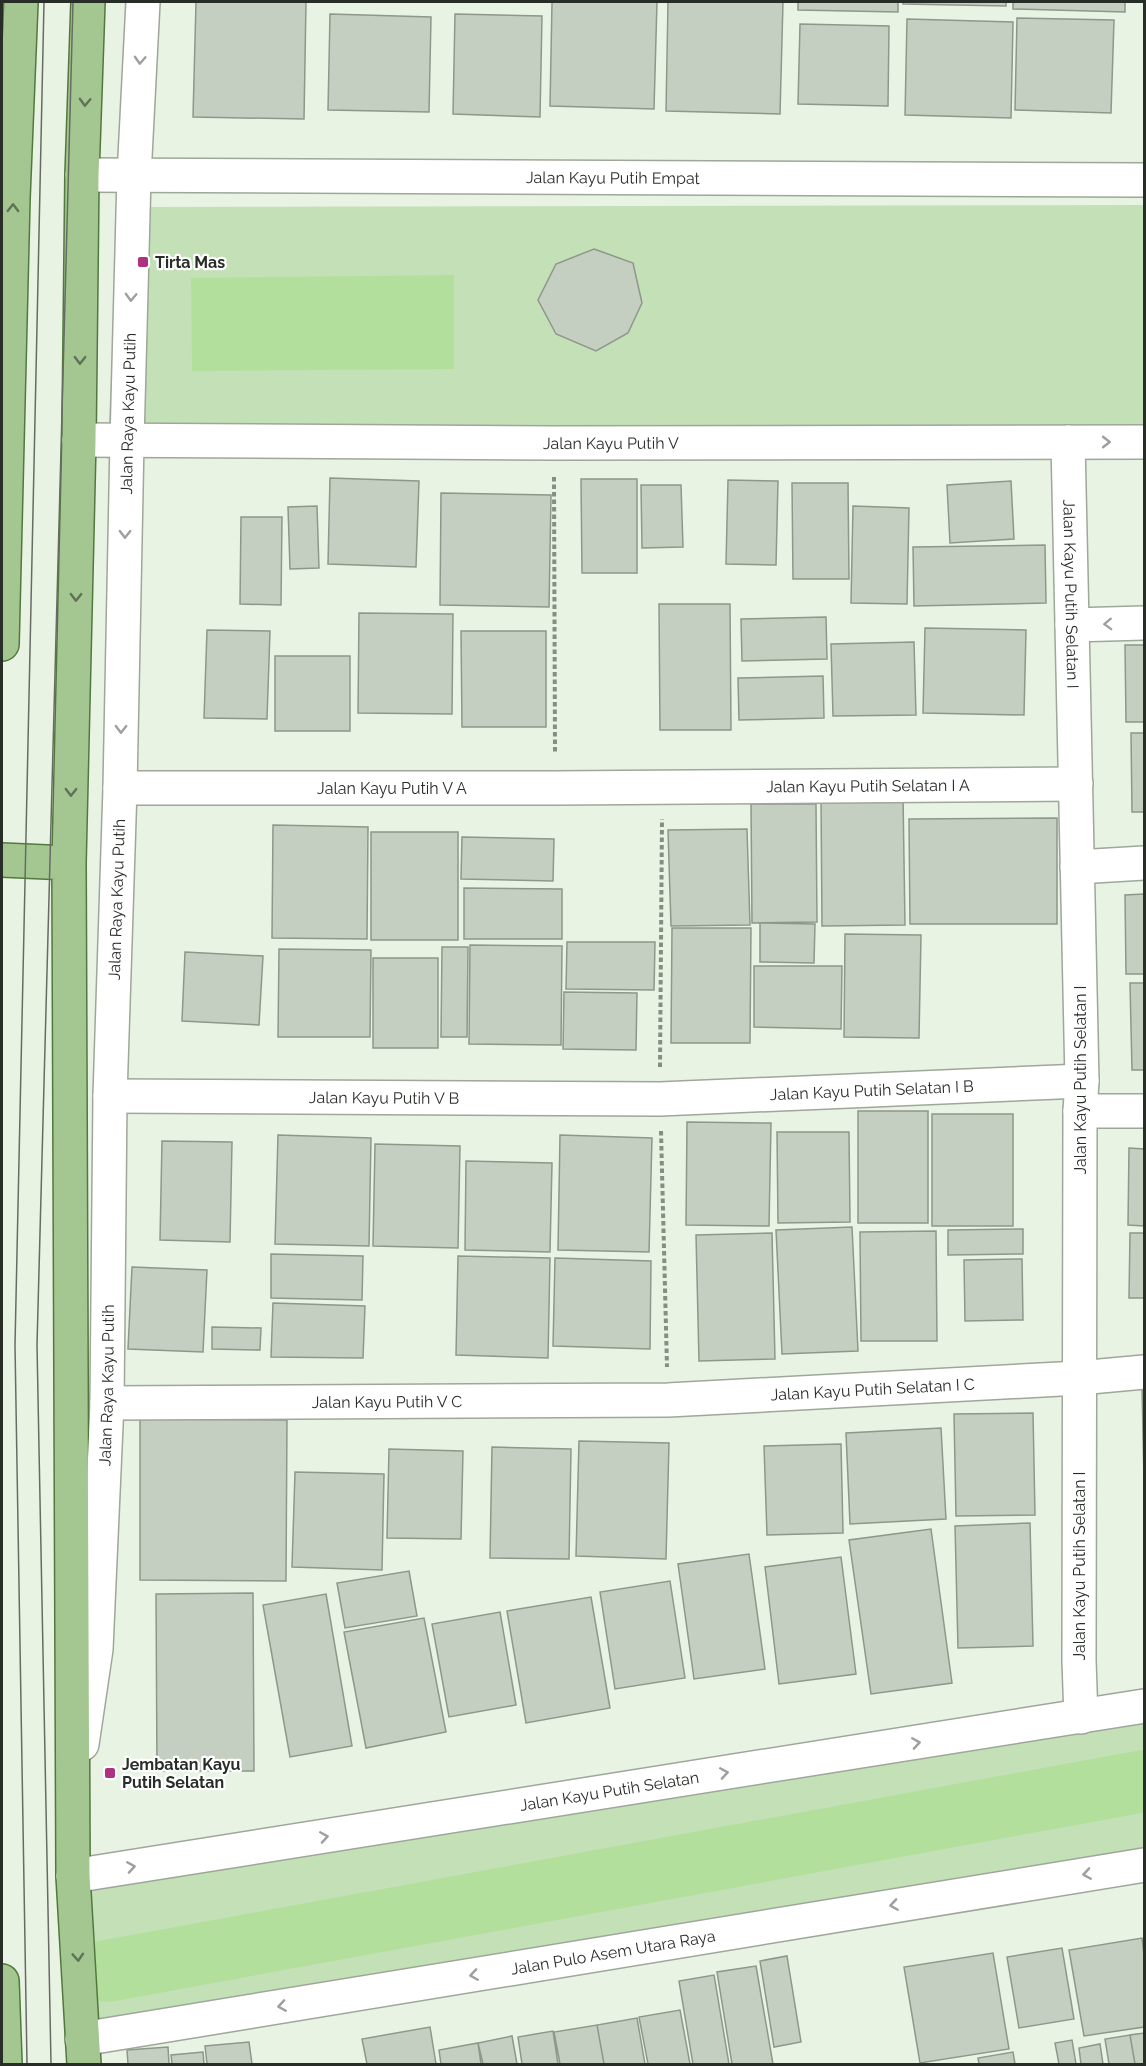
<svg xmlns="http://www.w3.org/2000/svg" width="1146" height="2066" font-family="Raleway,sans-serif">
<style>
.green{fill:#c4e0b7;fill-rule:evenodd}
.water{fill:#b3df9d}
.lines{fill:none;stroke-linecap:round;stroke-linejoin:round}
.river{stroke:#b3df9d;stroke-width:62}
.building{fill:#c5cfc1;stroke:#8e978a;stroke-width:1.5}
.minor-casing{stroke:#9ea79a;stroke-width:36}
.major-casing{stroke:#52793d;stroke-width:36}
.path{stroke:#868d83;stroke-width:4;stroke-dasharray:4.5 3;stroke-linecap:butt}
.minor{stroke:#fff;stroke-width:33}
.major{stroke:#a4c791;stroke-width:33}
.tram{stroke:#666c64;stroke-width:1.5}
.oneway{stroke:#9fa09e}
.oneway2{stroke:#607257}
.poi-dot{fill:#af3282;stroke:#fff;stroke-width:2}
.labels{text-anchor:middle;stroke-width:4.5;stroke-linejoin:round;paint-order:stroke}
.street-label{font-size:16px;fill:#292d28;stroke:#fff}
.poi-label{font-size:16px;font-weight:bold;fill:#292d28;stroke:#fff;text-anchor:start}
</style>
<rect width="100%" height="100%" fill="#e9f3e4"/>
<path class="green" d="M1144,205V435L1021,441L107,459L119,207Z
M1144,1704V1864L82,2039L73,1876ZM1086,1791L827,1839L1060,1795Z"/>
<path class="water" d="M454,275V369L192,371L191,278Z"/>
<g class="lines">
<path class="river" d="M107,1971L1144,1781"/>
</g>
<path class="building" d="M196,2H306L304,119L193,117Z
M552,2H657L654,109L550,106Z
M668,2H783L780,114L666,111Z
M798,2H898V12L798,10Z
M903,2H1006V6L903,4Z
M1013,2H1125V12L1013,9Z
M330,14L431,17L429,112L328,110Z
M455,14L542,16L540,117L453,114Z
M1017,18L1114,20L1111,113L1015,110Z
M907,19L1013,22L1011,118L905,115Z
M800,24L889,26L888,106L798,104Z
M594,249L633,263L642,303L628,333L596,351L556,334L538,300L556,264Z
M330,478L419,481L416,567L328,564Z
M581,479H637V573H582Z
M728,480L778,481L776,565L726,564Z
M1011,481L1014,539L950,543L947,485Z
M792,483H848L849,579H793Z
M641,485H681L683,547L642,548Z
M441,493L551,495L549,607L440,605Z
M317,506L319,568L290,569L288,507Z
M853,506L909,508L907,604L851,603Z
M241,517H282L281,605L240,604Z
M1045,545L1046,603L914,606L913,547Z
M659,604H730L731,730H660Z
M359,613L453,614L452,714L358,713Z
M826,617L827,659L742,661L741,619Z
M925,628L1026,630L1024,715L923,713Z
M207,630L270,631L267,719L204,718Z
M461,631H546V727H462Z
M914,642L916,715L833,716L831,644Z
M1125,645H1144V722H1126Z
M275,656H350V731H275Z
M823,676L824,718L739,720L738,678Z
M1131,733H1144V812H1132Z
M903,795L905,925L822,926L821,797Z
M751,804H816L817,922L752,923Z
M1057,818V924H910L909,819Z
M273,825L368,827L367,939L272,938Z
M747,829L750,925L671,926L668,830Z
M371,832H458V940H371Z
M462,837L554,839L553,881L461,879Z
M464,888L562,889V939H464Z
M1144,894V974H1126L1125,895Z
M760,923L815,924L814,963L760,962Z
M672,928H751L750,1043H671Z
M845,934L921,935L919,1038L844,1037Z
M567,942H655L654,990L566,989Z
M470,945L562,946L561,1045L469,1044Z
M442,947H468L467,1037H441Z
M279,949L371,950L370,1037H278Z
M185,952L263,956L259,1025L182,1021Z
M373,958H438V1048H373Z
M754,966H842L841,1029L754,1027Z
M1130,983H1144V1070H1132Z
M564,992L637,993L636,1050L563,1049Z
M858,1111H928V1223H858Z
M932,1114H1013V1226H932Z
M687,1122L771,1123L769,1226L686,1225Z
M777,1132H849L850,1222L778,1223Z
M278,1135L371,1138L369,1246L275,1244Z
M560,1135L652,1138L649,1252L558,1250Z
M162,1141L232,1142L230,1242L160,1240Z
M375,1144L460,1146L458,1248L373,1246Z
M1129,1148L1144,1149V1226L1128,1225Z
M466,1161L552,1163L550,1252L465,1250Z
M852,1227L858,1351L782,1354L776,1230Z
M1023,1229V1254L948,1255V1230Z
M936,1231L937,1341H861L860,1232Z
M772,1233L775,1359L699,1361L696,1235Z
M1130,1233H1144V1298H1129Z
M271,1254L363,1256L362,1300L271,1298Z
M458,1256L550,1258L548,1358L456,1355Z
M555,1258L651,1261L650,1349L553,1346Z
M1022,1259L1023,1320L965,1321L964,1260Z
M132,1267L207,1270L203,1352L128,1349Z
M273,1303L365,1306L363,1358L271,1357Z
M212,1327L261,1328L260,1350L212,1349Z
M1142,1389H1144V1479Z
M1033,1413L1035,1515L956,1516L954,1414Z
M140,1419L287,1420L286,1581L140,1580Z
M941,1428L946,1519L850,1524L846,1433Z
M579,1441L669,1443L666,1559L576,1556Z
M841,1444L843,1533L767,1535L764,1446Z
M492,1447L571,1449L569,1559L490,1558Z
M389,1449L463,1451L461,1539L387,1538Z
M295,1472L384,1474L382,1570L292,1567Z
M1030,1523L1033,1646L958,1648L955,1526Z
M931,1529L952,1683L871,1694L849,1540Z
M749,1554L765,1669L694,1679L678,1564Z
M841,1557L856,1674L779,1684L765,1567Z
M409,1571L417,1616L345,1628L337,1583Z
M670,1581L685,1678L615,1689L600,1592Z
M253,1593L254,1771H157L156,1594Z
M326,1594L352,1746L290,1757L263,1605Z
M591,1597L610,1708L526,1723L507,1611Z
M500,1612L516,1705L449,1717L432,1624Z
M424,1618L446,1732L366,1748L344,1632Z
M1142,1938L1144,1955V2027L1084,2036L1069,1950Z
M1062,1948L1074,2019L1019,2028L1007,1957Z
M993,1953L1009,2049L920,2063L904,1967Z
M787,1956L801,2042L774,2047L760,1961Z
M756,1966L773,2064H732L717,1972Z
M714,1975L729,2064H693L679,1981Z
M680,2010L690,2064H648L639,2017Z
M637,2018L645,2064H604L597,2025Z
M597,2025L604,2064H560L554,2032Z
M430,2027L436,2064H367L362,2039Z
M553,2031L558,2064H522L518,2037Z
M1144,2033V2064H1135L1130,2035Z
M1130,2035L1135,2064H1109L1105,2039Z
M512,2036L517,2064H483L478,2043Z
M1072,2040L1076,2064H1059L1055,2043Z
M249,2042L252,2064H207L205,2046Z
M478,2043L481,2064H441L439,2050Z
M1100,2044L1103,2064H1081L1079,2048Z
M168,2047L169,2064H128L127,2050Z
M203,2052L204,2064H172L171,2055Z
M1013,2052L1015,2064H979L978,2058Z"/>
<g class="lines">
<defs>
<g id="minor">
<path id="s1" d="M82,175L1144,180"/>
<path id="s2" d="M79,440L554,443L1144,442"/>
<path id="s3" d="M1068,442L1082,1081L1080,1111L1079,1661L1081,1717"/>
<path d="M1072,625L1144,623"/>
<path id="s4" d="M120,788H555L1076,784"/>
<path d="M1077,867L1144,863"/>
<path id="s5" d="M110,1096L660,1099L1082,1081"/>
<path d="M1080,1111H1144"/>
<path id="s6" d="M107,1403L668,1400L1079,1378L1144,1372"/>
<path id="s7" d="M82,1744L96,1649L107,1403L110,1096L120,788L127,441L134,176L143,2"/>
<path id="s8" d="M73,1876L1144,1706"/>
<path id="s9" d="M82,2039L1144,1865"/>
</g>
<path id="major" d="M2,644L13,198L21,2
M2,860L69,863
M2,1981L5,2064
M84,2064L73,1876L69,863L79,440L82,175L88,2"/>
</defs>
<use href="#minor" class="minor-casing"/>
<use href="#major" class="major-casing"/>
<path class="path" d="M554,477L555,754
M660,1067L662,819
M661,1131L667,1367"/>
<use href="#minor" class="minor"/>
<use href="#major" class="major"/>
<path class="tram" d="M27,2064L15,1345L44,2
M51,2064L37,1345L73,2"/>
</g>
<defs><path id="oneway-chevron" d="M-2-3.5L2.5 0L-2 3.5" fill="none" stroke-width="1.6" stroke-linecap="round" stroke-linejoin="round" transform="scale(1.5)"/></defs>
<g class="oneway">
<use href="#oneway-chevron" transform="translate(140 60) rotate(93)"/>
<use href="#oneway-chevron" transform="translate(131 297) rotate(92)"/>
<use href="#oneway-chevron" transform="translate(1106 442)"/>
<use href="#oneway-chevron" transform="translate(125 534) rotate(91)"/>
<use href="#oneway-chevron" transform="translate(1108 624) rotate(178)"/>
<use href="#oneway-chevron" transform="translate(121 729) rotate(91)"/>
<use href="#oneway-chevron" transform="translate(916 1743) rotate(-9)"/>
<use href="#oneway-chevron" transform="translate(724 1773) rotate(-9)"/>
<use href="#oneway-chevron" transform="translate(324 1837) rotate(-9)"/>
<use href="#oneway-chevron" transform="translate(131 1867) rotate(-9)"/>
<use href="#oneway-chevron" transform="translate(1087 1874) rotate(171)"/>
<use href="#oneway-chevron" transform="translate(894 1905) rotate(171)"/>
<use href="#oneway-chevron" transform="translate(474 1975) rotate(171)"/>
<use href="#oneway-chevron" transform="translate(282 2006) rotate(171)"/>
</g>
<g class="oneway2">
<use href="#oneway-chevron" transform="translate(85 102) rotate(92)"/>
<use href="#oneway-chevron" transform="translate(13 208) rotate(-89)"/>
<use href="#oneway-chevron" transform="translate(80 360) rotate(91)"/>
<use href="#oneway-chevron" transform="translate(76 597) rotate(91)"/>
<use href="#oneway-chevron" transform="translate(71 792) rotate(91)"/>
<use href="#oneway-chevron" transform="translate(78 1957) rotate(86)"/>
</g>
<g class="poi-dot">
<rect x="137" y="256" width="12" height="12" rx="3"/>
<rect x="104" y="1767" width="12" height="12" rx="3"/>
</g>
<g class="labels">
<g class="street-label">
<text dy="6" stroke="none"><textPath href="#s1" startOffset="531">Jalan Kayu Putih Empat</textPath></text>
<text dy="6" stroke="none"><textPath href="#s7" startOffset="1332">Jalan Raya Kayu Putih</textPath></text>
<text dy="6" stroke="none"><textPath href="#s2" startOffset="532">Jalan Kayu Putih V</textPath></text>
<text dy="6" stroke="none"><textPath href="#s3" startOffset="152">Jalan Kayu Putih Selatan I</textPath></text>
<text dy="6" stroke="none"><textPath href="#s4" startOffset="748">Jalan Kayu Putih Selatan I A</textPath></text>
<text dy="6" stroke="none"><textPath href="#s4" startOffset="272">Jalan Kayu Putih V A</textPath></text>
<text dy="6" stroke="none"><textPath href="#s7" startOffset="846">Jalan Raya Kayu Putih</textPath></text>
<text transform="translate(1080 1080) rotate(-90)" y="6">Jalan Kayu Putih Selatan I</text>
<text dy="6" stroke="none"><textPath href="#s5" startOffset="762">Jalan Kayu Putih Selatan I B</textPath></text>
<text dy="6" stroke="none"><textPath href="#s5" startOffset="274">Jalan Kayu Putih V B</textPath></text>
<text dy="6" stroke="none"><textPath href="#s7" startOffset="360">Jalan Raya Kayu Putih</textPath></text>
<text dy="6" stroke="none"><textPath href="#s6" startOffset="766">Jalan Kayu Putih Selatan I C</textPath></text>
<text dy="6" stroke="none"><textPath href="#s6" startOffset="280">Jalan Kayu Putih V C</textPath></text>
<text transform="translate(1079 1566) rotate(-90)" y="6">Jalan Kayu Putih Selatan I</text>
<text dy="6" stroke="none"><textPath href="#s8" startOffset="543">Jalan Kayu Putih Selatan</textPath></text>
<text dy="6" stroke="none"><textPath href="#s9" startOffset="538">Jalan Pulo Asem Utara Raya</textPath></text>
</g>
<g class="poi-label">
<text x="155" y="268">Tirta Mas</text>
<text x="122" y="1770">Jembatan Kayu<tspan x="122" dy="18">Putih Selatan</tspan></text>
</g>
</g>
<rect width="1146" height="2066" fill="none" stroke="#292d28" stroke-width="6"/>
</svg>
